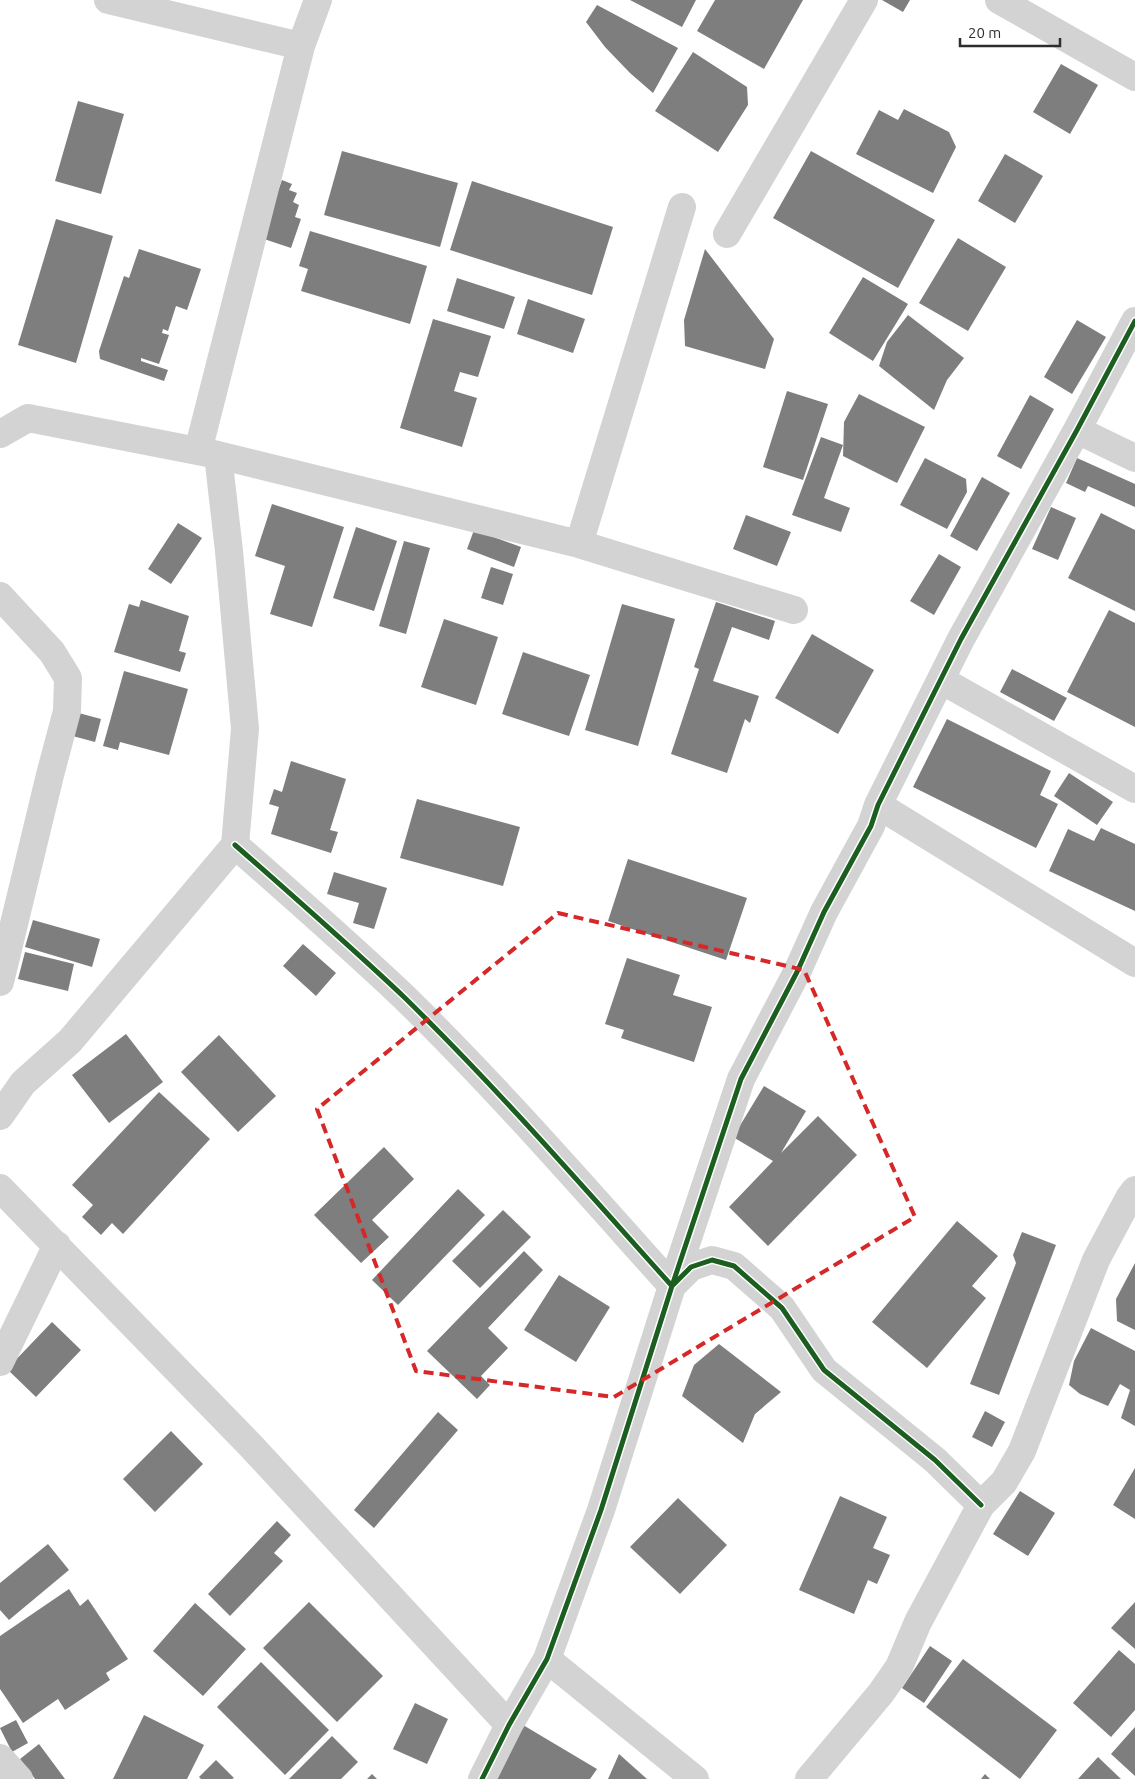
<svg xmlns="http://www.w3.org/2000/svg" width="1135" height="1779" font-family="Ubuntu,sans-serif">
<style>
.building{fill:#7e7e7e}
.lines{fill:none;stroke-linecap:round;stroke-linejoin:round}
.street{stroke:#d3d3d3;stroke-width:28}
.cycleway-casing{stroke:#fff;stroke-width:8}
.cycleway{stroke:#1b5e20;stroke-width:5}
.marked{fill:none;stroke:#d62828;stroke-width:4;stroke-dasharray:10 6;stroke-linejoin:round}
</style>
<rect width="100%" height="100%" fill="#fff"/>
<path class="building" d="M630,0H696L682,27Z
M715,0H803L764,69L697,31Z
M882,0H910L903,12Z
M597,5L678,48L653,93L630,73L605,47L586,22Z
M693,52L747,87L748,105L718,152L655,111Z
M1061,64L1098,85L1070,134L1033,112Z
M78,101L124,114L101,194L55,181Z
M904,109L949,132L956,147L933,193L856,154L879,110L898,120Z
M342,151L458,183L440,247L324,215Z
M811,151L935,220L898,288L773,218Z
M1005,154L1043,176L1015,223L978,201Z
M282,180L292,184L289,190L297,193L293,202L299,205L295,217L301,219L291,248L261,238Z
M472,181L613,227L592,295L450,250Z
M56,219L113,236L76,363L18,345Z
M310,231L427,266L410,324L301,291L308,269L299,266Z
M958,238L1006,267L968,331L919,303Z
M139,249L201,269L187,310L176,306L168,331L163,329L162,333L169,335L159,364L141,358V361L168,370L164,381L100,359L99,351L124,276L129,278Z
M705,249L774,339L765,369L685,346L684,320Z
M863,277L908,304L873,361L829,333Z
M457,278L515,297L504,329L447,311Z
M528,299L585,319L573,353L517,334Z
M908,315L964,358L947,380L934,410L879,366L887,342Z
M433,319L491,336L478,377L460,372L454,391L477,398L462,447L400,428Z
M1077,320L1106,337L1072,394L1044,377Z
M787,391L828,404L803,480L763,467Z
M859,394L925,427L897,483L843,456L844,422Z
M1030,395L1054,409L1021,469L997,456Z
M821,437L843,445L824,498L850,508L841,532L792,515Z
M925,458L966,479L967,492L947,529L900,505Z
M1077,458L1135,484V507L1088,486L1085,492L1066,483Z
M982,477L1010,493L977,551L950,536Z
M272,504L344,527L312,627L270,614L285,566L255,556Z
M1051,507L1076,518L1058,560L1032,549Z
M1101,513L1135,530V611L1068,578Z
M746,515L791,532L777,566L733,549Z
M178,523L202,538L171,584L148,569Z
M356,527L397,541L374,611L333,598Z
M474,530L521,547L514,567L467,549Z
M404,541L430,548L406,634L379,626Z
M939,554L961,567L934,615L910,601Z
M491,567L513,574L503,605L481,598Z
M141,600L189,616L179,651L186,653L180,672L114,652L129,604L139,607Z
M716,602L775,621L769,640L732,627L713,681L759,696L750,723L745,719L727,773L671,754L699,669L694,667Z
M622,604L675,619L638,746L585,730Z
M1109,610L1135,623V727L1067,692Z
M444,619L498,637L476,705L421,687Z
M812,634L874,670L838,734L775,698Z
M523,652L590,675L569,736L502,714Z
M1012,669L1067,698L1054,721L1000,692Z
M124,671L188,689L169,755L120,742L118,750L103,746Z
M75,712L101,719L95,742L69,735Z
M947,719L1051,771L1040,795L1058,804L1036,848L913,787Z
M291,761L346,779L330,830L338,832L331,853L271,834L279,807L269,804L274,789L282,792Z
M1069,773L1113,802L1097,825L1054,796Z
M417,799L520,827L503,886L400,858Z
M1101,828L1135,844V911L1049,871L1068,829L1094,841Z
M628,859L747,898L726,960L608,921Z
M334,872L387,888L374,929L353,923L359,903L327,894Z
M33,920L100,939L92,967L25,947Z
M303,944L336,973L316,996L283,966Z
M25,952L74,964L68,991L18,979Z
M627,958L680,975L673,995L712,1007L694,1062L621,1038L624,1030L605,1024Z
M126,1034L163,1082L109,1123L72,1075Z
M219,1035L276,1096L238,1132L181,1072Z
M764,1086L806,1111L781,1153L818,1116L857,1155L768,1246L729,1207L773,1161L733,1137Z
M159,1092L210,1139L123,1234L112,1223L101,1235L82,1217L93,1205L72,1185Z
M384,1147L414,1179L372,1220L389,1237L361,1263L314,1215Z
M458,1189L485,1215L398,1305L372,1280Z
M503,1210L531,1237L480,1288L452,1261Z
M957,1221L998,1256L972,1286L986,1298L927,1368L872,1322Z
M1022,1232L1056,1245L999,1395L970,1384L1016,1263L1013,1255Z
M524,1251L543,1270L488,1328L508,1348L481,1376L490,1385L477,1399L427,1351Z
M1135,1263V1330L1117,1321L1116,1299Z
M559,1275L610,1307L576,1362L524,1330Z
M52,1322L81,1350L36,1397L7,1369Z
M1091,1328L1135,1351V1426L1121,1418L1130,1390L1120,1384L1108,1406L1080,1394L1069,1385L1074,1361Z
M719,1344L781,1392L755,1414L743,1443L682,1396L694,1365Z
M985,1411L1005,1422L992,1447L972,1437Z
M438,1412L458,1430L374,1528L354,1510Z
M171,1431L203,1464L155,1512L123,1479Z
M1135,1468V1519L1113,1505Z
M1020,1491L1055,1513L1028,1556L993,1534Z
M840,1496L887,1517L873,1548L890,1555L877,1584L868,1580L854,1614L799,1590Z
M678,1498L727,1545L680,1594L630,1547Z
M277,1521L291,1535L274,1553L283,1561L230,1616L208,1594Z
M48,1544L69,1570L9,1620L0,1610V1583Z
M69,1589L80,1606L88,1599L128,1659L106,1673L110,1680L65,1710L58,1699L23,1723L0,1689V1636Z
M309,1602L383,1676L337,1722L263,1648Z
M1135,1602V1649L1111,1628Z
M195,1603L246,1649L203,1696L153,1651Z
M930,1646L952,1661L924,1703L902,1688Z
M1119,1650L1135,1664V1710L1111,1737L1073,1703Z
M963,1659L1057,1730L1020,1779L926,1707Z
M261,1662L329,1730L285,1775L217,1707Z
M415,1703L448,1719L427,1764L393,1749Z
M144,1715L204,1745L187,1779H113Z
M16,1720L28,1743L12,1752L0,1728Z
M523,1725L597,1769L590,1779H492Z
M1135,1727V1776L1111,1754Z
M332,1736L358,1762L341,1779H289Z
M39,1744L65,1779H35L20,1759Z
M619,1754L647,1779H608Z
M1098,1757L1121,1779H1078Z
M216,1760L234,1778L232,1779H201L199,1777Z
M372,1774L377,1779H367Z
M985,1774L990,1779H981Z"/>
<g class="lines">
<path class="street" d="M108,0L301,46
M999,0L1135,77
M727,234L864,0
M1077,430L1135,458
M0,434L28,418L218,455L579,544L794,610
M198,451L301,46L318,0
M579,544L682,207
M0,596L52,652L68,678L67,711L50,775L0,982
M941,680L1135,789
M878,805L1135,963
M235,845C292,895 349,945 404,997C498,1089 584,1188 672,1286L691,1267L712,1260L734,1266L782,1308L824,1370L935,1460L981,1505
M0,1116L23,1083L70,1041L235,845L245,729L229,551L218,455
M0,1188L251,1446L509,1725
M0,1362L57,1245
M547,1659L695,1779
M0,1758L19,1779
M482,1779L509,1725L547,1659L601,1510L672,1286L741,1079L797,972L824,912L871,826L878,805L961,639L1077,430L1135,321
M809,1779L881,1693L899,1667L918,1622L981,1505L1004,1482L1022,1451L1096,1260L1129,1198L1135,1190"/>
<defs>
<path id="cycleway" d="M235,845C292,895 349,945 404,997C498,1089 584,1188 672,1286L691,1267L712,1260L734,1266L782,1308L824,1370L935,1460L981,1505
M482,1779L509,1725L547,1659L601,1510L672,1286L741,1079L797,972L824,912L871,826L878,805L961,639L1077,430L1135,321"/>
</defs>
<use href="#cycleway" class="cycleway-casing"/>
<use href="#cycleway" class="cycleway"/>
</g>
<path class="marked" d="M558,913L804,970L915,1217L614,1397L416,1371L317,1109Z"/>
<path d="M960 38v8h100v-8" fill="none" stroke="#2e2e2e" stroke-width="2.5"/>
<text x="968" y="38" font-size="15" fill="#2e2e2e" stroke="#ffffff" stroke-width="4" paint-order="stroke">20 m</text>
</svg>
